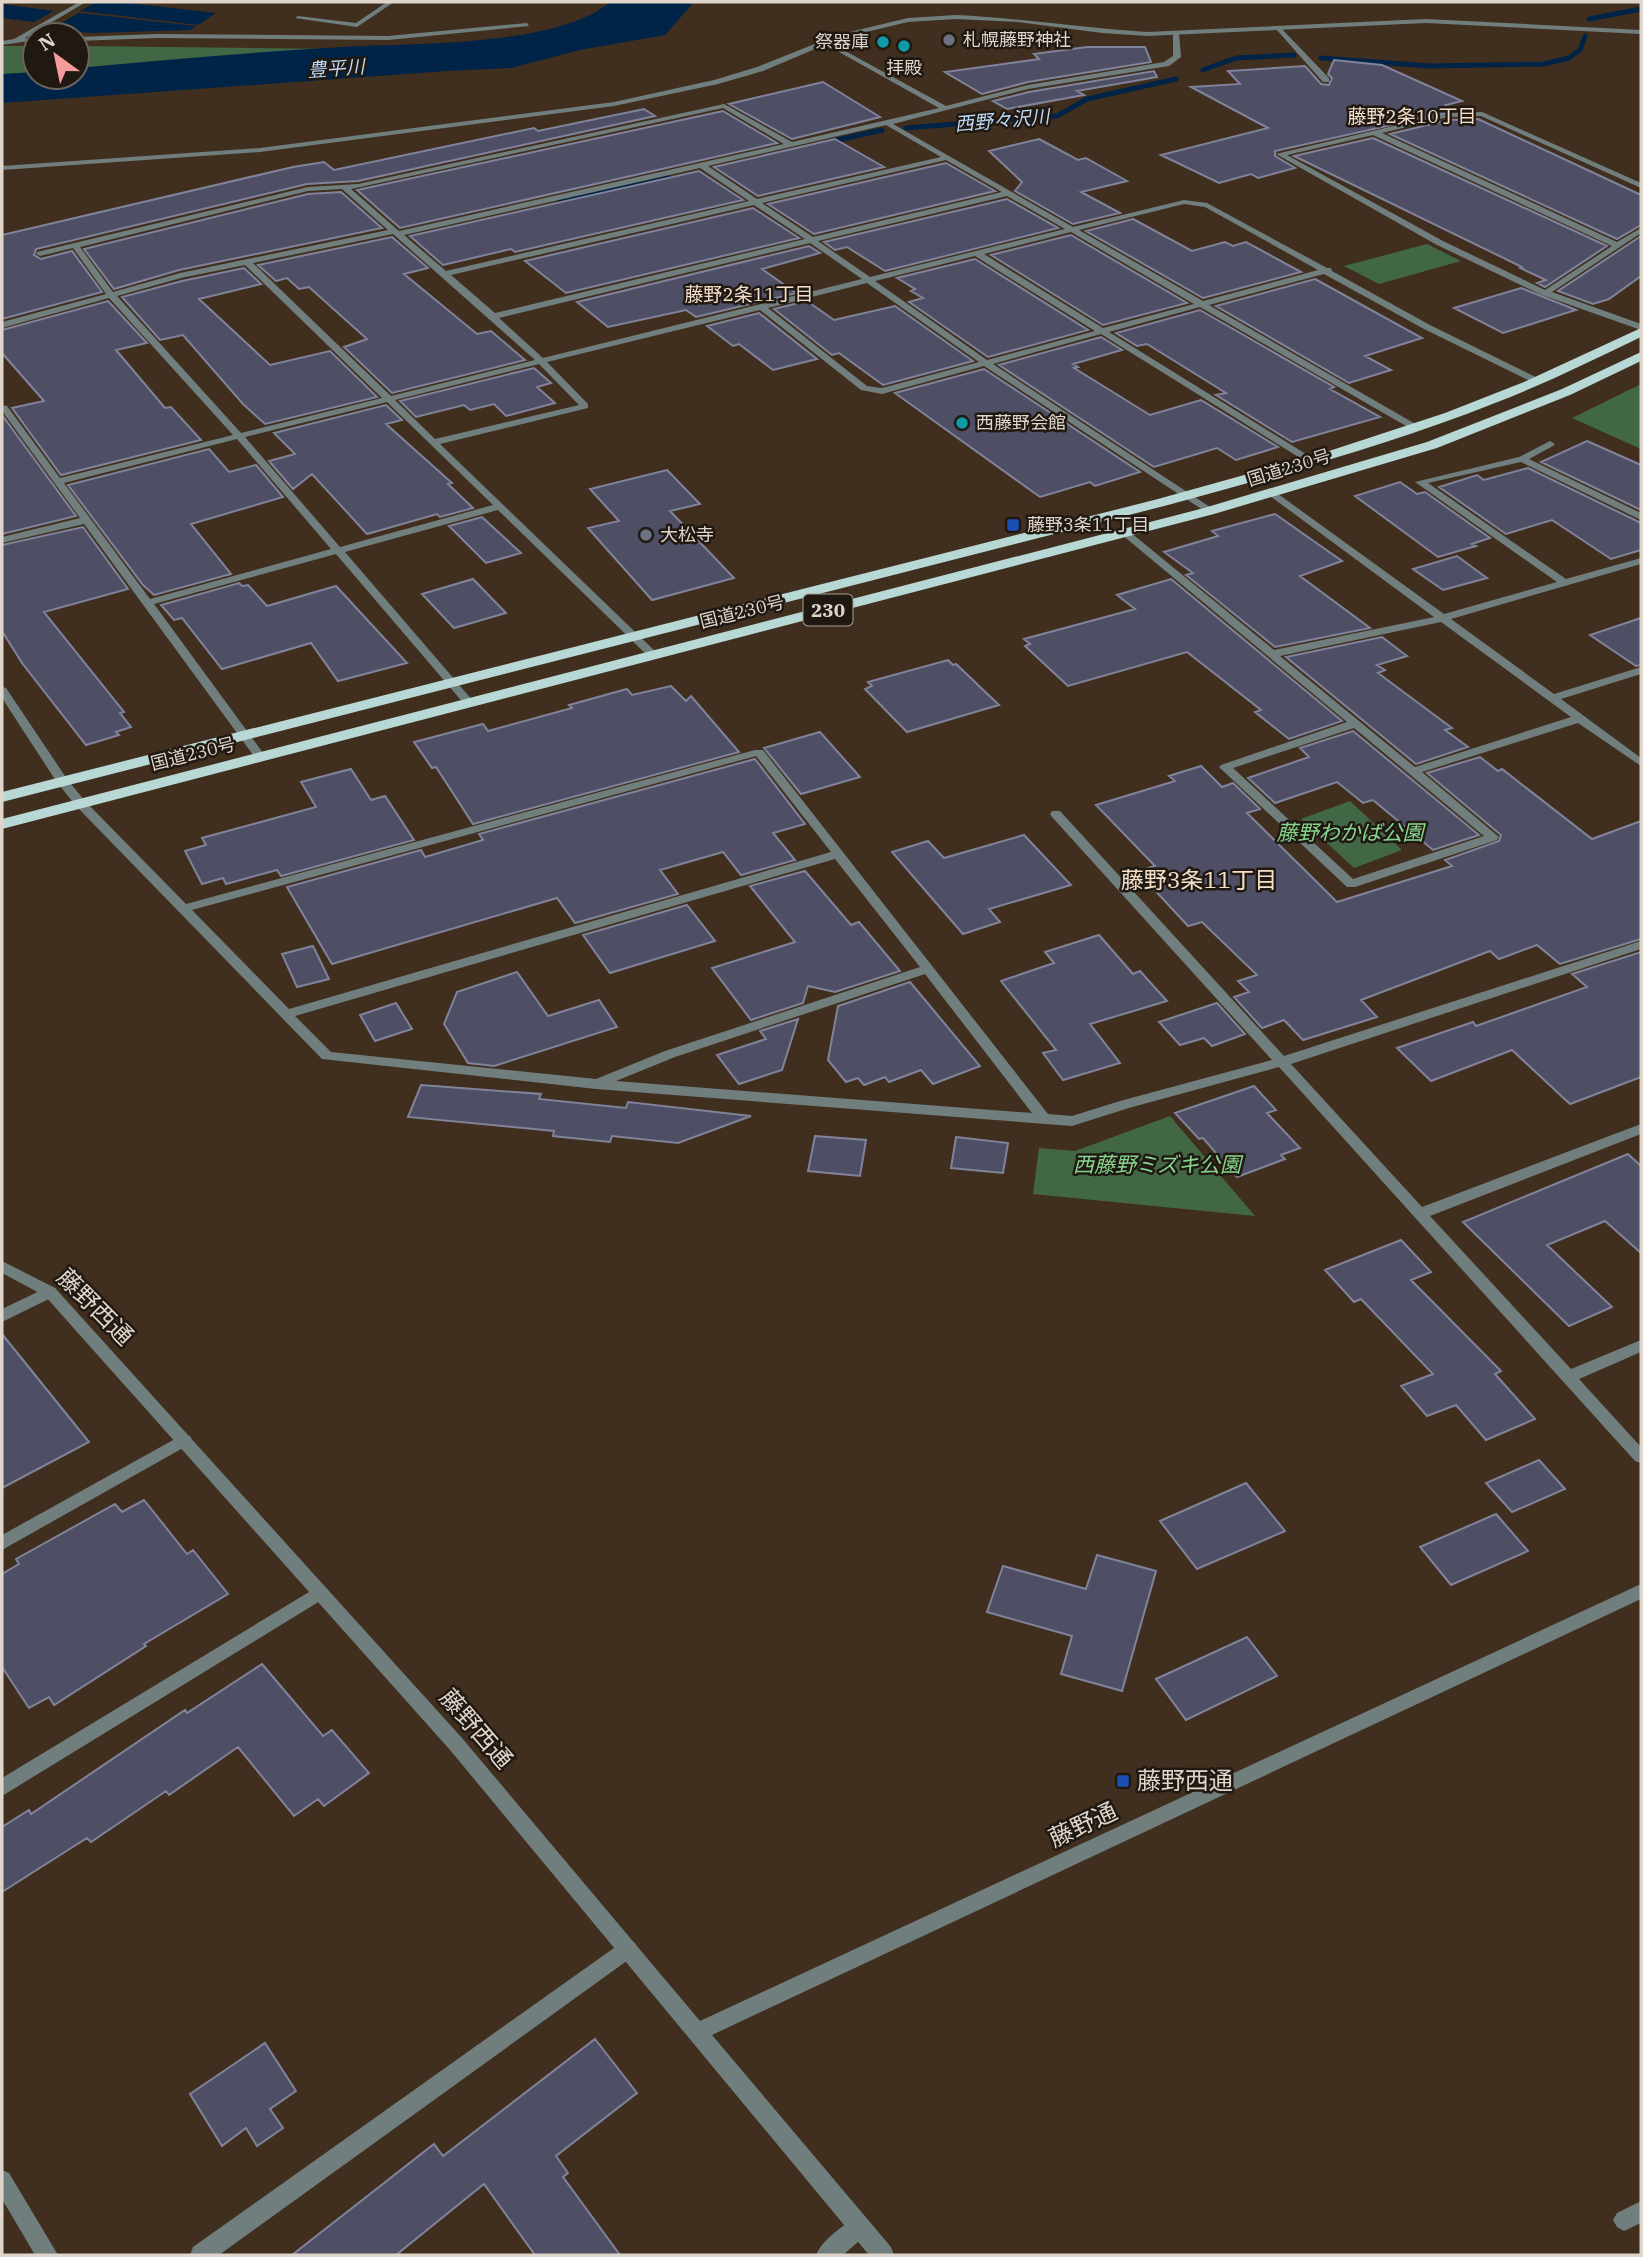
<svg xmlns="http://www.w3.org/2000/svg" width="1643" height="2257" font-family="'IBM Plex Serif','Noto Sans JP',serif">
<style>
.green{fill:#416745}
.water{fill:#002447}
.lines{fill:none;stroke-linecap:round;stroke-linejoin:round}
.stream{stroke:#002447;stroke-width:5}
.building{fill:#4e4f65;stroke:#81839b;stroke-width:2}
.service{fill:#707e7d;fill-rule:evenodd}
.minor{fill:#707e7d;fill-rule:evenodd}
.tertiary{fill:#707e7d;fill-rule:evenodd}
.trunk{fill:#b8d8d5;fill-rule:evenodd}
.worship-dot{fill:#6b7280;stroke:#201912;stroke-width:2.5}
.culture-dot{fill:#0f9aa8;stroke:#201912;stroke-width:2.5}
.transit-dot{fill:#1a4fb4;stroke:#201912;stroke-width:2.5}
.labels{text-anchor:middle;stroke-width:5;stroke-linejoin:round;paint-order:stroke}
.far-poi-label{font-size:18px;fill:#dfd5cb;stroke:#201912;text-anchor:start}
.far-street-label{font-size:18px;fill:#dfd5cb;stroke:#201912}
.far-water-label{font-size:19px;font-style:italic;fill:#bdd7f6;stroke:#201912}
.far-neighbourhood-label{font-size:19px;fill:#f5dfcb;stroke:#201912}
.shield{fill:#201912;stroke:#a69d94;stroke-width:2}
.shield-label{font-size:19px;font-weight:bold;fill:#dfd5cb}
.park-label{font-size:21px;font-style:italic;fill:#86d58e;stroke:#201912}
.neighbourhood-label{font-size:23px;fill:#f5dfcb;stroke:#201912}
.near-street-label{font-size:24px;fill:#dfd5cb;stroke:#201912}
.near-poi-label{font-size:24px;fill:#dfd5cb;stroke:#201912;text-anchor:start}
</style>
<rect width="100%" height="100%" fill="#402f1f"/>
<path class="green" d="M2,46H35V76L2,79Z
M77,46L332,49L77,72Z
M1427,244L1461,261L1379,284L1344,266Z
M1641,384V449L1572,418Z
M1350,801L1402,850L1354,868L1301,819Z
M1170,1116L1255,1216L1033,1194L1039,1148L1075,1151Z"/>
<path class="water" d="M96,2H120L216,13L198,25L80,11Z
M610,2H694L665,35L580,50L511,68L447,71L2,103V74L35,72V77H77V68C165,60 253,52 342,47C411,43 557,47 610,2Z
M2,4L54,11L34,22L2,18Z
M79,13L196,26L190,30L92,33L51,29Z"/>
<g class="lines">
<path class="stream" d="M1589,19L1641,9
M1321,58L1430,66L1544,64L1569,58L1580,50L1585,36
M1203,70L1236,58L1294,55
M906,128L1057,116L1087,99L1176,79
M825,143L882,130
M569,209L560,202L669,178"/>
</g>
<path class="building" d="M1145,47L1151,62L1028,82L982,94L945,72L1039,59L1034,54L1087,47Z
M1334,60L1382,65L1462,101L1446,105L1458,110L1275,151V156L1295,168L1258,178L1251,174L1219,183L1161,155L1268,128L1191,87L1240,84L1228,71L1305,66L1321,84L1329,85L1332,78L1328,74Z
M1154,71L1157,77L1077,91L1084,95L1007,109L993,101L1029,92Z
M823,82L880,117L792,139L729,104Z
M644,109L655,116L358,181L307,184L36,249L34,255L41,259L72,251L102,292L2,319V235L293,167L324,162L334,170L534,128L538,131Z
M723,111L777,143L400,228L357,190Z
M1478,119L1641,195V225L1617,239L1390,134L1448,120Z
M1373,138L1607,246L1545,287L1537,283L1546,280L1520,268L1522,267L1294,156Z
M835,139L884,167L758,196L714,167Z
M1039,139L1078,160L1086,158L1127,181L1081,192L1120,213L1073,224L1015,191L1022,182L989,151Z
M946,163L995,191L814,234L768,204Z
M699,171L743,200L515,252L511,249L443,265L410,236Z
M341,192L382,228L179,270L114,289L84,249L308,194Z
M1007,199L1058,228L885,271L847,247L835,250L824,242Z
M753,208L799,238L566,293L525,261Z
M1133,219L1192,251L1225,242L1233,246L1246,242L1301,272L1203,298L1086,231Z
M1071,235L1187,303L1103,325L991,255Z
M1641,236V276L1609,299L1593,304L1558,291Z
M392,237L428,268L404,274L477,334L491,331L525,360L392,393L344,347L367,339L309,287L299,289L287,278L276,281L258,265Z
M809,246L820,253L762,269L796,293L696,317L686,310L608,327L577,302Z
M975,259L1088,330L988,357L909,302L923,298L911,291L915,289L897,278Z
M244,268L261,284L199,299L270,365L330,351L377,397L265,424L243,404L183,335L160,340L122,297L182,281Z
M1315,279L1422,338L1365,356L1391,370L1349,383L1216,306Z
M1521,288L1576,310L1503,333L1454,308Z
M108,301L147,343L116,350L165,408L171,407L201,440L61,475L12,408L44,401L2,353V330Z
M807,301L834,320L895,306L973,361L883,385L839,353L832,355L774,309Z
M1200,310L1334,387L1330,389L1380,417L1292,442L1216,395L1226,393L1147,344L1137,346L1116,333Z
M759,313L817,359L773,370L739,344L733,346L707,326Z
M1101,337L1122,350L1073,364L1078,367L1074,368L1150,415L1201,400L1278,447L1236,460L1217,448L1154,467L999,365Z
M534,368L551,383L537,387L555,403L506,416L494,404L470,410L464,405L416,417L400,401Z
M984,369L1140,472L1095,486L1090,482L1040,497L895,393Z
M386,405L402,420L386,424L452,483L448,484L473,508L440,517L437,514L367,534L312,474L293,489L269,461L295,454L274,433Z
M2,415L76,516L2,534Z
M1587,441L1641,465V510L1541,462Z
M209,449L229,472L256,465L283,497L191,524L231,574L154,595L143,585L68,485Z
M1528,468L1641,523V550L1611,559L1552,520L1506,534L1439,487L1477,475L1484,480Z
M667,470L700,504L670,511L734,578L652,600L588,528L619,521L590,489Z
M1400,482L1417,494L1425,492L1490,538L1472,544L1476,546L1438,557L1355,496Z
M1275,514L1342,561L1300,576L1370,628L1275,647L1186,575L1193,573L1164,552L1218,536L1212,531Z
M482,517L521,553L486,563L449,526Z
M83,527L128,589L44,612L124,712L120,713L131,727L116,732L119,735L86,745L22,663L2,631V545Z
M1457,556L1487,578L1443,590L1413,569Z
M473,579L506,613L454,628L422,594Z
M1171,579L1342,721L1289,739L1255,712L1261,710L1187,652L1068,686L1025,646L1030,644L1024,639L1135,609L1117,595Z
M239,583L242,586L248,585L267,606L336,586L407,663L338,681L311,643L222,669L182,618L174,620L161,605Z
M1641,618V665L1636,666L1590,635Z
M1382,637L1407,656L1377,665L1385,670L1378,673L1452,728L1445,730L1468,747L1416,764L1286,657Z
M948,660L953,665L956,664L999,705L907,732L865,689L872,686L868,682Z
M671,686L686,701L691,696L739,752L473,824L436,767L432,768L414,742L483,724L488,731L572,708L569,705L627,689L632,695Z
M1353,731L1479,835L1433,850L1373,800L1363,803L1337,782L1275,803L1248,778L1309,757L1300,748Z
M820,732L860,777L801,794L764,748Z
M1480,757L1498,771L1502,769L1592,839L1641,821V939L1560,964L1537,945L1499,959L1490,951L1361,1000L1377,1017L1303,1040L1284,1020L1262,1028L1234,997L1249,992L1238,981L1257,975L1202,922L1188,926L1137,871L1155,866L1096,805L1175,781L1169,776L1201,766L1222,787L1233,783L1260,809L1247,813L1337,902L1452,866L1445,860L1499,841L1501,835L1427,773Z
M755,759L805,824L773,833L795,860L741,875L723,852L660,870L678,894L575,923L557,898L332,964L287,887L421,850L425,857L483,840L479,834Z
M351,769L371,800L385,796L414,840L281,876L277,870L226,884L223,878L202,884L185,851L206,845L202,838L316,807L301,782Z
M1024,835L1071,885L989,909L1000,922L963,934L892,852L928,841L944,858Z
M805,871L851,925L859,922L900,971L835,992L808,986L803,1003L751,1020L712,968L795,942L750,886Z
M687,905L715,941L610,973L583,935Z
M1099,935L1133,974L1140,971L1167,1001L1090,1024L1120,1063L1063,1080L1043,1053L1056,1050L1001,981L1054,963L1045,952Z
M313,946L329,979L297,987L282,954Z
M1641,952V1077L1570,1104L1512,1050L1431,1081L1397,1048L1473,1022L1476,1026L1587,987L1572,974Z
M517,972L548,1016L599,1000L617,1027L494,1066L468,1063L444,1024L457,992Z
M910,982L980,1066L933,1084L921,1070L889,1082L885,1077L864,1085L858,1078L846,1082L828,1060L838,1006Z
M396,1003L412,1029L375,1041L360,1015Z
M1217,1003L1245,1034L1212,1046L1204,1038L1180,1045L1159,1022Z
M798,1019L782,1070L739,1084L717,1055L766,1039L760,1031Z
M421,1085L541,1094L539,1099L626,1108L628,1102L751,1116L678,1143L612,1136L610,1142L553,1136L554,1131L408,1117Z
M1254,1086L1276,1110L1267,1113L1300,1148L1281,1155L1285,1159L1237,1177L1203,1138L1199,1139L1175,1113Z
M815,1136L866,1140L860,1176L808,1171Z
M956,1137L1008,1143L1003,1173L951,1168Z
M1628,1154L1641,1166V1253L1605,1221L1547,1245L1612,1307L1569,1326L1463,1222Z
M1401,1240L1431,1272L1411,1280L1501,1371L1495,1374L1535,1419L1486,1440L1456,1405L1427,1416L1401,1386L1433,1374L1361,1299L1354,1302L1325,1270Z
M2,1334L89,1442L2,1488Z
M1539,1460L1565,1489L1512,1512L1486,1483Z
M1246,1483L1285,1531L1197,1569L1160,1521Z
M144,1500L187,1554L193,1550L228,1594L144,1644L146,1646L54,1705L49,1697L29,1708L2,1667V1574L19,1564L16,1559L115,1504L122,1512Z
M1496,1514L1528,1551L1451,1585L1420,1547Z
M1097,1555L1156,1571L1122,1691L1061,1674L1072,1636L987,1612L1003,1566L1086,1589Z
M1247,1637L1277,1676L1186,1720L1156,1679Z
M262,1664L323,1736L332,1730L369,1773L324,1806L318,1799L294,1816L238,1747L169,1795L166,1791L91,1842L87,1838L2,1892V1827L29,1810L31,1814L185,1710L187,1713Z
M595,2039L637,2093L556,2156L568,2173L563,2177L620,2255H535L484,2184L396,2255H292L434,2144L443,2156Z
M265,2043L296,2091L270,2109L283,2128L257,2146L246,2128L222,2146L190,2094Z"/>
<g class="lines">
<path class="service" d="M79,2H86L25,38L29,39V41L2,45V41L14,39Z
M387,2H394L357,27L295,18L298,16L356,23Z
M527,23L529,26L388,40L157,38L77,41V37L157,34L388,36Z
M1276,27H1280L1329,78V82H1323L1276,29Z"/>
<path class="minor" d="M1176,31L1179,33L1181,57L1169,66L1028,89L893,124L1073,227L1184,200L1207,203L1327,268H1331L1332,271L1430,325L1540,379V383H1534L1424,329L1324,274L1209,305L1419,426V430H1413L1200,307L1109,332L1314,459V463H1308L1101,334L993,364L1213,509L1214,511L1209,514L984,366L882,394L861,390L760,310L547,362L588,404V408L440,444L657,653V657H649L498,510L345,552L473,701V705H465L336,554L154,604L266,757L260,760L256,759L84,524L2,543V537L80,518L2,411V405L7,406L60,478L233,435L109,298L2,328V322L106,294L73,248L40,256L36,254L37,252L308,187L358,184L724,104L792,142L939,108L823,43L825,40L946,106L1028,85L1164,62L1173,56V33ZM723,108L784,144L399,231L351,189ZM886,125L941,157L757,199L708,166ZM946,160L1002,192L813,237L762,203ZM700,168L749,201L446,271L404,235ZM342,189L388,230L180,273L113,292L80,247L308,191ZM1007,196L1065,229L870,277L818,241ZM1184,204L1205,207L1318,270L1203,301L1079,230ZM754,205L805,239L495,313L451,275ZM1071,232L1194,304L1103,328L984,254ZM393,234L535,360L391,396L253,263ZM810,243L862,279L543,358L499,318ZM975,256L1095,331L987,360L875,281ZM245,265L382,398L241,433L117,296L181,278ZM867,283L979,362L882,388L867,386L768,308ZM539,364L579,405L435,439L395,400ZM387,402L493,505L340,547L245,437ZM237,439L331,549L150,599L64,483Z
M1482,112L1641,183V188L1481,116L1448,117L1382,133L1617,242L1641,228V233L1552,292L1641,324V330L1542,295L1437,245L1276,154L1448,113ZM1373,135L1612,246L1545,290L1443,241L1287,155Z
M1550,441L1555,444L1553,446L1529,459L1641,513V520L1521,462L1428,483L1566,579L1641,558V564L1451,619L1554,694L1641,667V674L1561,699L1641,758V766L1578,723L1422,772L1499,837L1497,840L1355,887H1347L1219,767L1221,765L1347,722L1121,534L1130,532L1274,650L1434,617L1266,493L1274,491L1444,614L1557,582L1415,482L1519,457ZM1441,622L1571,717L1415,767L1280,656ZM1354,728L1484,836L1353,879L1233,768Z
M2,687L6,688L67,779L84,800L186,904L755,750H763L1048,1114L1072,1116L1120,1101L1272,1060L1052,817L1050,814L1052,811H1060L1284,1056L1641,941V949L1291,1064L1422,1207L1641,1124V1134L1430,1216L1571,1369L1641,1340V1352L1579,1379L1641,1447V1463L1635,1461L1279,1067L1129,1108L1072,1126L596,1089L322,1059L76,806L56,781L2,698ZM756,756L831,852L289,1009L192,910ZM835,859L920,967L665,1051L596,1079L331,1052L295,1016ZM925,974L1032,1113L616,1081L675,1057Z
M50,1286L55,1288L58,1292L55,1296L2,1322V1309Z
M184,1434L190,1436L192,1440L190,1444L2,1550V1535Z
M319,1586L325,1588L328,1593L325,1598L2,1796V1778Z
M628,1940L635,1943L638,1949L635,1955L219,2255H190L193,2247L621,1943Z
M2,2170L9,2173L58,2255H35L2,2199Z
M1641,2201V2223L1624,2231L1617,2227L1613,2220L1617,2213Z
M860,2216L867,2220L871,2227L867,2234L843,2255H816C822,2240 845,2223 860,2216Z"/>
<path class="tertiary" d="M956,15C1020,18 1083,28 1147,32L1426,19L1641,30V34L1426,23L1147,36L1102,33L1018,22L956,19L908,22L841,38L763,71L718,84L614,106L260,152L2,170V166L260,148L614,102L714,80L757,67L837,35L908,18Z
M2,1261L55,1288L462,1738L700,2021L1641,1584V1599L712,2035L891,2247L894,2255H869L450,1750L45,1296L2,1273Z"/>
<path class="trunk" d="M1641,328V337C1593,360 1545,384 1495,403C1389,445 1278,475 1168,505L2,802V792L1158,499L1323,453L1445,413L1524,382Z
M1641,352V361L1570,395L1437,448L1214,514L2,829V819L1204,508L1427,442L1562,389Z"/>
</g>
<g class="worship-dot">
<circle cx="949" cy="40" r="7"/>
<circle cx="646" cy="535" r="7"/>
</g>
<g class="culture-dot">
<circle cx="883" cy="42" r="7"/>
<circle cx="904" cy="46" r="7"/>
<circle cx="962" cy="423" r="7"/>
</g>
<g class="transit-dot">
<rect x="1006" y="518" width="14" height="14" rx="3.5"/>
<rect x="1116" y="1774" width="14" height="14" rx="3.5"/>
</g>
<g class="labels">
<g class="far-poi-label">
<text x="963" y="46">札幌藤野神社</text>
<text x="869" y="48" text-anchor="end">祭器庫</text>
<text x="904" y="74" text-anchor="middle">拝殿</text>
<text x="976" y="429">西藤野会館</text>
<text x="1027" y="531">藤野3条11丁目</text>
<text x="660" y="541">大松寺</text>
</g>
<g class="far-street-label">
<text transform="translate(1289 468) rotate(-17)" y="6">国道230号</text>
<text transform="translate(742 612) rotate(-14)" y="6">国道230号</text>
<text transform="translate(193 754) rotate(-14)" y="6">国道230号</text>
</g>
<g class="far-water-label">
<text transform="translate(336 68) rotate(-4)" y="7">豊平川</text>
<text transform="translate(1002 120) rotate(-5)" y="7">西野々沢川</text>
</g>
<g class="far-neighbourhood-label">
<text x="1412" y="123">藤野2条10丁目</text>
<text x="749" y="301">藤野2条11丁目</text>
</g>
<rect class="shield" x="803.5" y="594.5" width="49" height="31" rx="5"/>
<g class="shield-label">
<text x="828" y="617">230</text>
</g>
<g class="park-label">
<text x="1350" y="840">藤野わかば公園</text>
<text x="1157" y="1172">西藤野ミズキ公園</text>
</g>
<g class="neighbourhood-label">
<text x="1199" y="888">藤野3条11丁目</text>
</g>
<g class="near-street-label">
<text transform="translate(95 1307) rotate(45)" y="8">藤野西通</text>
<text transform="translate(476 1729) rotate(49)" y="8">藤野西通</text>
<text transform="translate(1083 1825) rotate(-25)" y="8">藤野通</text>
</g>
<g class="near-poi-label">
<text x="1137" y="1789">藤野西通</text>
</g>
</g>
<rect width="1643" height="2257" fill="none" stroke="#dfd5cb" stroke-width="7"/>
<g transform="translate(56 56) rotate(327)"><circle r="33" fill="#201912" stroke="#6c645c" stroke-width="2"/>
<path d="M0-5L12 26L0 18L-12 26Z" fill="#f59b9b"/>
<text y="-10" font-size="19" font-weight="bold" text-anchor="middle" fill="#dfd5cb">N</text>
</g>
</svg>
